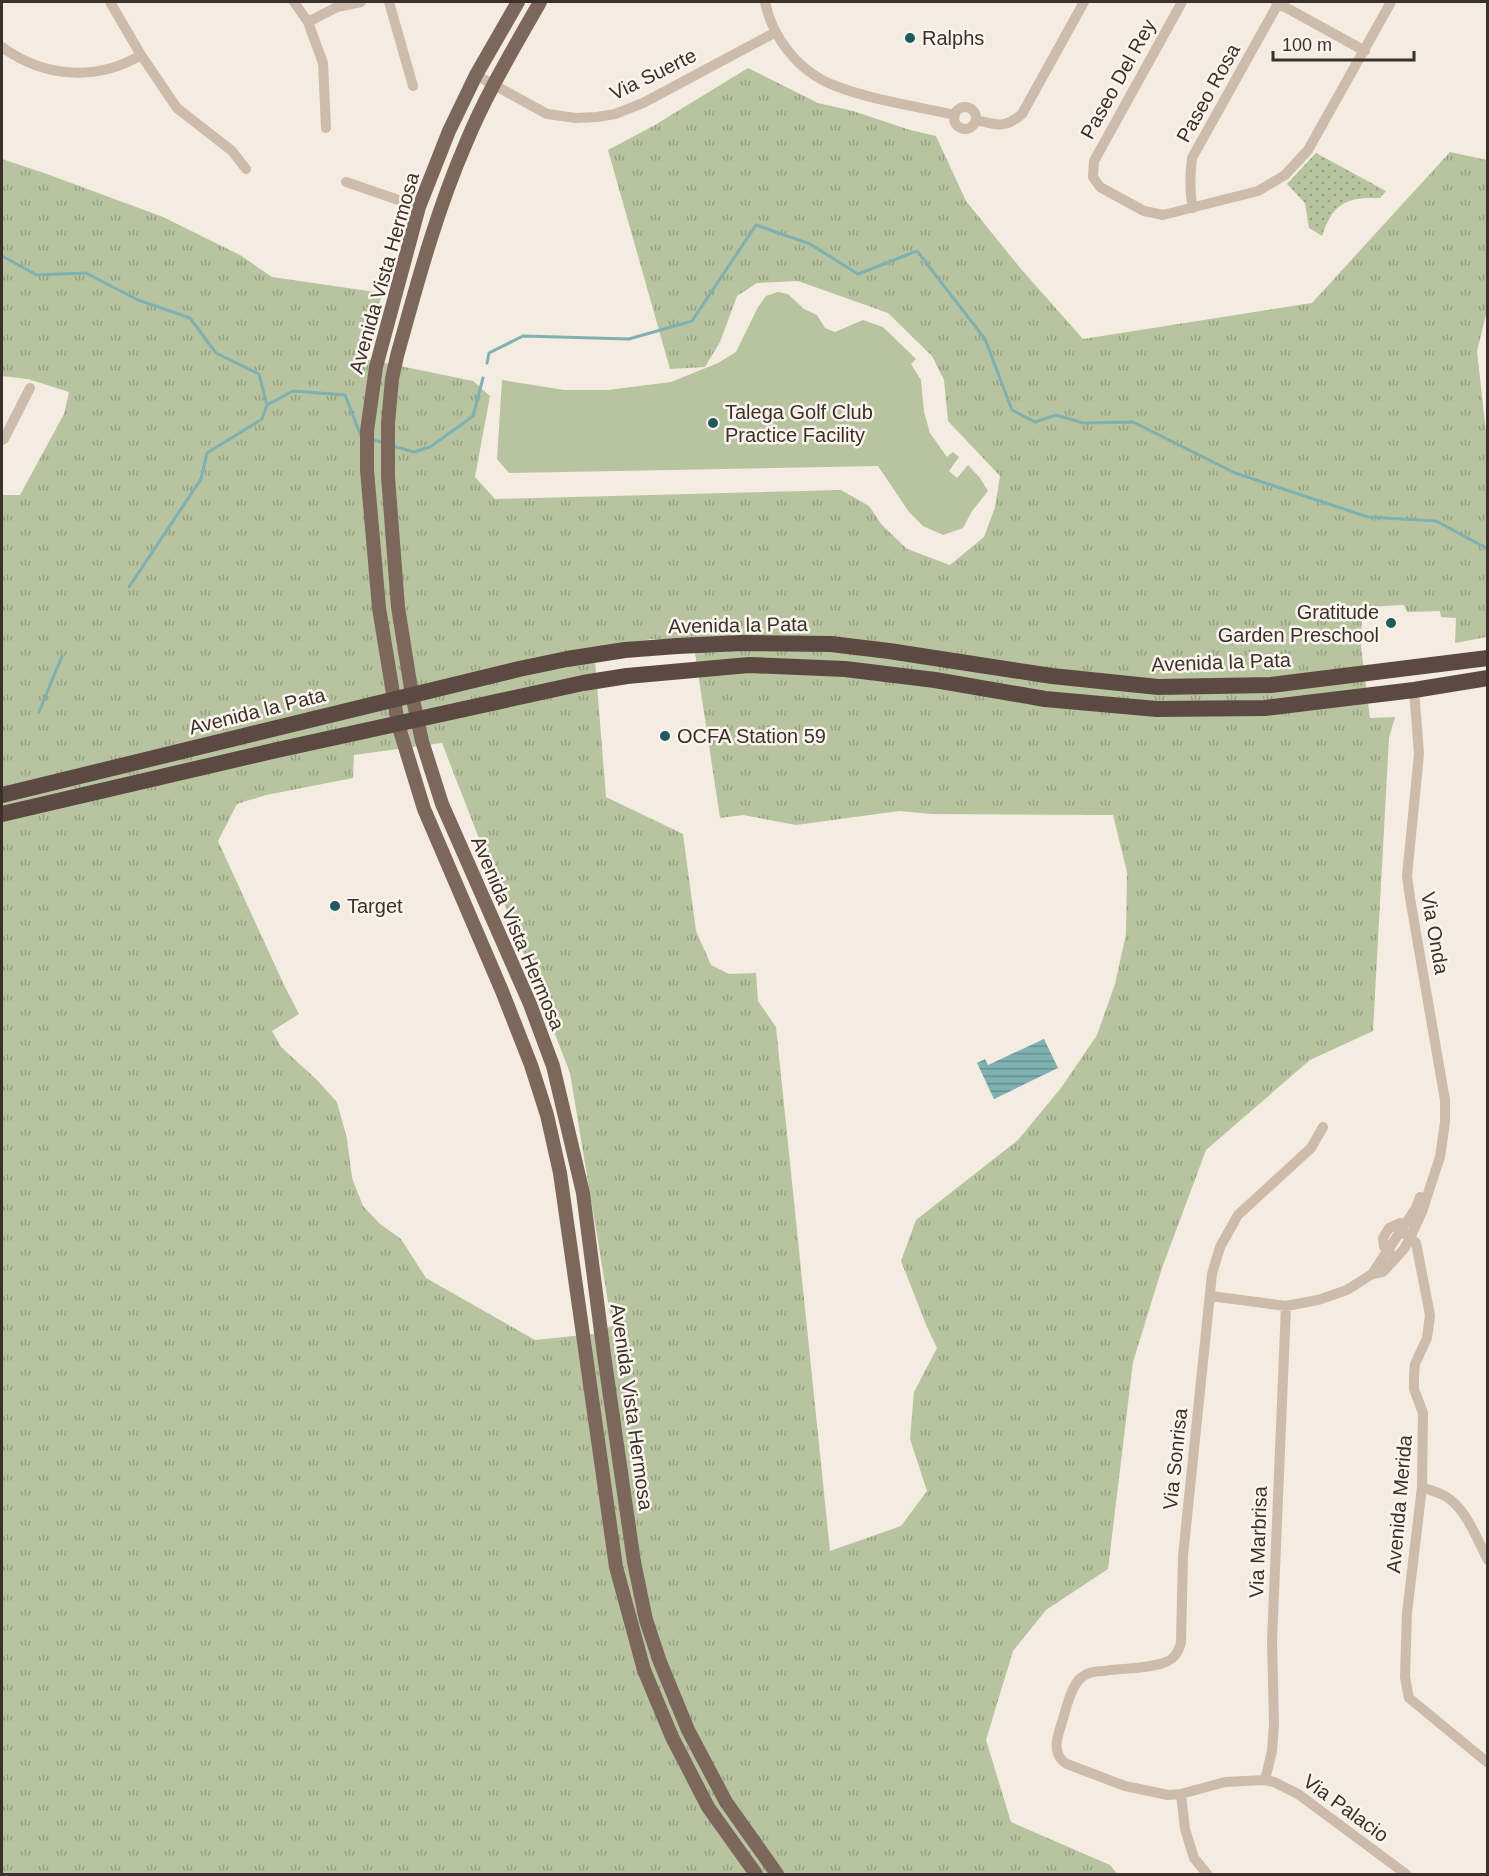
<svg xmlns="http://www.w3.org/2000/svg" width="1489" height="1876" font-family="Arial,sans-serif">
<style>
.grass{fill:url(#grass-tufts);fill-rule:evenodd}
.park{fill:url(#park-dots)}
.garden{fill:#b8c4a0}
.water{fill:url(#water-rules)}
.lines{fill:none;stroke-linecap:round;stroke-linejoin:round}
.stream{stroke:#7fb0b2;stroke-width:3}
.minor{stroke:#cdbbac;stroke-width:10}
.major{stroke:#7d675c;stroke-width:14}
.highway{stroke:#5c4a42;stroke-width:16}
.poi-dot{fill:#1f5a5e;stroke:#fbf5ee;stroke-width:2}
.labels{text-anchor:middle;stroke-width:5;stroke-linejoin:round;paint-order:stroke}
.poi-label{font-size:20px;fill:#3b302b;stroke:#fbf5ee;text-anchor:start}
.street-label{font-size:20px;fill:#3b302b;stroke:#fbf5ee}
</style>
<defs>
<pattern id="grass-tufts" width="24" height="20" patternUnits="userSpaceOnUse" patternTransform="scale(1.5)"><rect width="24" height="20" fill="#b8c4a0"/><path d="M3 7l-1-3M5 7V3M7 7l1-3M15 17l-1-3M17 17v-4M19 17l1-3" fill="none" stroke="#97a083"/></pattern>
<pattern id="park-dots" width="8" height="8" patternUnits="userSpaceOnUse" patternTransform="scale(1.5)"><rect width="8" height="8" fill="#b8c4a0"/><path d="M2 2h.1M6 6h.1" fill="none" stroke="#97a083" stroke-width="1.8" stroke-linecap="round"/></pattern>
<pattern id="water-rules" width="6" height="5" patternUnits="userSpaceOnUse" patternTransform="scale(1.5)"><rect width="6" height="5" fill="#7fb0b2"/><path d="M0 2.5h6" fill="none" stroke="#699091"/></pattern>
</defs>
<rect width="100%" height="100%" fill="#f4ebe1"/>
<path class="grass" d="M748,68L818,103L853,111L910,130L936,136L966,201L1021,269L1083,339L1312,303L1450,152L1487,160V311L1477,351L1488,450L1487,637L1455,643L1456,618L1441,617L1440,611L1407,612L1404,605L1362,607L1361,647L1370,718L1395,717L1389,738L1373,1031L1310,1060L1206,1150L1162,1268L1133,1362L1108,1569L1046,1610L1013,1651L986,1740L1011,1822L1110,1865L1117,1874H2V495H20L64,414L69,392L28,379L2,376V159L47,174L163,217L240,255L272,277L382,293L366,359L473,381L490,396L475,477L495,499L841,490L869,506L882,525L907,549L950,565L984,537L995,507L1000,476L948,421L944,380L932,356L888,313L798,281L757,283L737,296L720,342L705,367L670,369L608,150L655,125ZM652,639L693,640L720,818L743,815L796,825L899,811L932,814L1113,815L1127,872L1126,934L1115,984L1097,1035L1061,1088L1018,1140L916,1220L901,1261L927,1327L937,1348L914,1392L910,1439L927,1491L901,1526L830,1551L776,1027L758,1001L756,973L729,974L711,965L696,931L683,834L606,797L594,648ZM442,743L570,1073L612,1326L593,1334L535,1340L426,1278L401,1239L380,1224L363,1206L352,1178L347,1139L337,1102L317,1080L281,1047L272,1031L299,1014L284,985L218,841L237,804L266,795L353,778L354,755Z"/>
<path class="park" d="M1316,153L1386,191L1380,198C1346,197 1333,203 1322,236L1309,228L1305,203L1287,184Z"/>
<path class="garden" d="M778,292L788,294L804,309L817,315L825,328L835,332L863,320L883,327L916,359L911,364L921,380L924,412L930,433L947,457L953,452L959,457L949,471L957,478L968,465L980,478L988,491L972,511L963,528L943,535L923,526L909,512L878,466L509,473L497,459L502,380L564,390H608L671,382L718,363L736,352L758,307L766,296Z"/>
<path class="water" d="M1044,1039L1058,1068L994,1099L977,1063L985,1059L988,1065Z"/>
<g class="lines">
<path class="stream" d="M2,256L37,275L86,273L138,300L190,318L216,353L259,374L267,405L293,391L345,395L361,436
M487,363L489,353L523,336L629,339L692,321L756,225L810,244L858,274L917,251L985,339L1012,410L1035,422L1056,415L1083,423L1133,422L1235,473L1368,517L1436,521L1488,549
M370,439L384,443
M393,446L414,452L430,447L465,422L473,416L483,378
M129,587L201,479L207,453L262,419L267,405
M39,712L62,656"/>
<path class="minor" d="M110,2L141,55L177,108L232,151L246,169
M294,2L308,22
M389,2L413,86
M765,2C772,37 798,71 833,85C871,100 915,106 955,115
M1182,2L1094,161L1093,177L1100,187L1144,211L1163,215L1258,191L1285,175L1308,150L1391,2
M1276,2L1365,51
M2,47C43,77 96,82 141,55
M476,75L547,114L576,118L597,117L615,114L643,103L776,32
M954 118a11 11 0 1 1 22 0a11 11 0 1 1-22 0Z
M976,120C996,125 1005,129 1022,114L1084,2
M326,128L323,63L308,22L337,7L361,2
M346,182L419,207
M1193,208C1189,191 1190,175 1192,158L1279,2
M2,440L4,439L30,388
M1323,1127L1311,1148L1238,1215L1220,1247L1212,1274L1183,1556L1181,1643C1179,1650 1175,1658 1168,1661C1152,1669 1122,1668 1104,1671C1097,1671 1088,1672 1082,1677C1070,1685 1064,1718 1059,1732C1055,1744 1055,1757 1067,1764L1125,1786L1168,1795L1181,1794L1225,1782L1265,1780L1274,1782L1298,1794L1406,1874
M1395,1226L1416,1243L1430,1315L1427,1338L1415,1364L1414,1376V1389L1423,1413L1422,1487L1407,1613L1405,1677L1409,1698L1488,1763
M1390,1252L1384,1247L1383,1238L1389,1228L1400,1223
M1372,1274L1416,1208L1420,1197
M1211,1296L1286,1306L1318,1300L1347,1290L1372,1274L1383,1272L1404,1249L1410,1238L1422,1212L1440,1157L1445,1122V1100L1410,898L1407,876L1419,754L1414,690
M1422,1487C1429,1490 1438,1492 1445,1496C1467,1509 1476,1538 1488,1560
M1265,1780L1272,1751L1274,1724L1272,1641L1286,1306
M1181,1794L1185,1829L1194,1858L1207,1874"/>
<path class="major" d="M518,2L476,75L449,131L419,207L376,367L367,431V470L379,608L398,724L424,809L502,991L531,1065L547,1115L560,1173L616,1567L644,1670L672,1737L708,1807L756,1874
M540,2C514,48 486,94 466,143C436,212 417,284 397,356L392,379L388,423V477L398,607L412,695L422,741L442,804L530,1004L553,1066L583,1193L604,1355L634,1562L646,1620L660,1662L688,1730L726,1802L777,1874"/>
<path class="highway" d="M2,795L519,669L567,659L625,650L677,646L742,643L831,644L889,651L1052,676L1158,687L1271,685L1488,658
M2,814L277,750L583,683L627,676L749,665L845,669L935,680L1045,699L1157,709L1265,708L1414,690L1488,678"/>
</g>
<g class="poi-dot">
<circle cx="910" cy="38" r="6"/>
<circle cx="713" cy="423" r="6"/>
<circle cx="1391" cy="623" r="6"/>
<circle cx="665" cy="736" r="6"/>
<circle cx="335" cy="906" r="6"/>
</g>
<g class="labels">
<g class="poi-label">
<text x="922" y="45">Ralphs</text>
<text x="725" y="419">Talega Golf Club<tspan x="725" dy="23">Practice Facility</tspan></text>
<text x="1379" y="619" text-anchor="end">Gratitude<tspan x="1379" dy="23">Garden Preschool</tspan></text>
<text x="677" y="743">OCFA Station 59</text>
<text x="347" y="913">Target</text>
</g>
<g class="street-label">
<text transform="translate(653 74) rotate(-26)" y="7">Via Suerte</text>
<text transform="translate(1118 79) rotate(-61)" y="7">Paseo Del Rey</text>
<text transform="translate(1208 93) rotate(-61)" y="7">Paseo Rosa</text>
<text transform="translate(384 273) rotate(-74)" y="7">Avenida Vista Hermosa</text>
<text transform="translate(738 625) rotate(-1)" y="7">Avenida la Pata</text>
<text transform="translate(1221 662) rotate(-2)" y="7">Avenida la Pata</text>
<text transform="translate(257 711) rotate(-14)" y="7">Avenida la Pata</text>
<text transform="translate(518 933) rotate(67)" y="7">Avenida Vista Hermosa</text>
<text transform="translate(1435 933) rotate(80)" y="7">Via Onda</text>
<text transform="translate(632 1407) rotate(82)" y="7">Avenida Vista Hermosa</text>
<text transform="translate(1175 1459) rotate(-84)" y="7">Via Sonrisa</text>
<text transform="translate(1399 1504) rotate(-85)" y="7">Avenida Merida</text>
<text transform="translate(1258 1542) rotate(-88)" y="7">Via Marbrisa</text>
<text transform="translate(1346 1808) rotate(36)" y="7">Via Palacio</text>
</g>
</g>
<rect width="1489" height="1876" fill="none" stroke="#3b302b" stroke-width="6"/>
<path d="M1273 51v9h141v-9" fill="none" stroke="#3b302b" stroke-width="3"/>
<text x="1282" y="51" font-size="18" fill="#3b302b" stroke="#fbf5ee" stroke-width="4.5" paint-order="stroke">100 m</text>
</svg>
